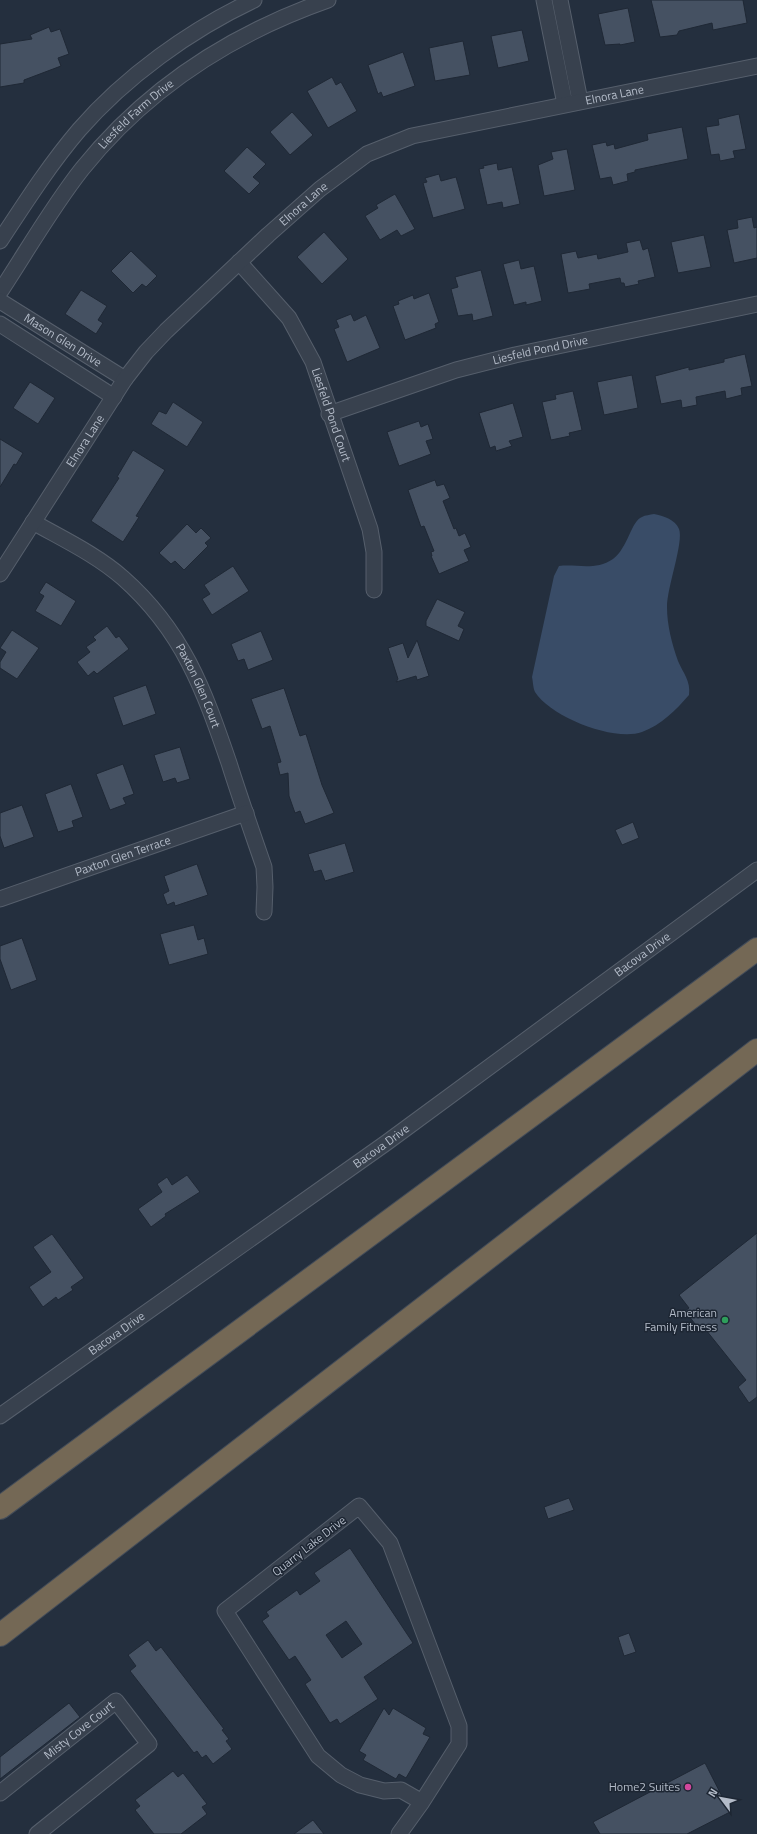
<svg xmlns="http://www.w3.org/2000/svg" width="757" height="1834" font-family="'Titillium Web',sans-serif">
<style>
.water{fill:#394c67}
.building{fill:#455162;stroke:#1f2835;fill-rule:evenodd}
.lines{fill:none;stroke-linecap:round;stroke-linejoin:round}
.minor-casing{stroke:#565f6c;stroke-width:17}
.highway-casing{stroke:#434c59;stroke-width:24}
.minor{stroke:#38414e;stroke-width:15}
.highway{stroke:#746855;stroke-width:22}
.leisure-dot{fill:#2e9e5b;stroke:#1d2633;stroke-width:1.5}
.hotel-dot{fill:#d1479c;stroke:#1d2633;stroke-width:1.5}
.labels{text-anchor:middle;stroke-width:3;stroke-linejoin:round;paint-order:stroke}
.street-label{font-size:12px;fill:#b4bcc9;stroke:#1d2633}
.poi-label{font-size:12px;fill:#b4bcc9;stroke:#1d2633;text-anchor:end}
</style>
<rect width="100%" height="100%" fill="#242f3e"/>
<path class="water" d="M654,514C663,516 675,519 679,529C684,542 667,587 667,607C667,625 672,644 678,661C683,673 691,681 689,695C676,710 661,725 642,732C614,742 551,717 535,692C533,688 533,681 532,677L554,576L559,566C578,564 595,571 613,559C628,548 631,521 642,517C645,515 650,515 654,514Z"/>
<path class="building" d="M651,0H743L747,23L713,30L712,23L679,31L677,35L660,37Z
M628,8L635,42L620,45V44L605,45L598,14Z
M49,27L51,32L60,29L69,54L58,58L61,66L24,80V83L0,87V44L32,39L30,35Z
M522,30L529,61L498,68L491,36Z
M463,41L470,75L435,81L429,48Z
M403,52L415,86L383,97L381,92L378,94L368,65Z
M332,77L336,85L341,82L357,111L328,128L307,91Z
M292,112L313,135L290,155L270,132Z
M739,114L746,149L733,151L735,158L720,161L719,154L711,155L706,127L719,125L718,119Z
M682,127L688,159L635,170V172L627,174L628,181L613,185L611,177L600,179L592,145L606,142L607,146L614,144L615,149L648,140L647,134Z
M247,147L266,164L253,177L260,183L249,194L224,171Z
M567,149L575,190L544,196L538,165L553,159L551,152Z
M497,163L498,170L512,167L520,204L503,208L502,202L487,205L479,169L484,168L483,166Z
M439,174L441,181L456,177L465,209L433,218L423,183L427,182L425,178Z
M395,194L415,229L401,236L397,230L380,240L365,216L378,208L376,205Z
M752,217L754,228L757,227V258L734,263L727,230L738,228L737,220Z
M324,232L348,259L322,284L297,257Z
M704,235L711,267L678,273L671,242Z
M640,240L643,250L648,248L655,277L638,281L639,284L625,287L624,283H621L620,278L589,284L590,289L568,293L561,254L576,251L578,258L597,254L598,259L628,252L626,243Z
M131,251L157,276L146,287L142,284L133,293L111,271Z
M519,260L521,269L534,266L542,301L526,305V302L514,305L503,264Z
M481,270L493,316L473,321L472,314L458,316L451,289L458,287L455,277Z
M81,290L107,306L98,320L103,323L96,334L65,314Z
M429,293L439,322L435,324L436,328L405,340L393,306L399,304L398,301L413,295L414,299Z
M351,314L354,321L366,315L380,348L347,362L334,329L339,327L336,320Z
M745,354L752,386L741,388L742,395L726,399L725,391L696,397L697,405L682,408L681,400L661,404L655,376L689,367V370L724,362V359Z
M632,375L638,408L604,415L597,382Z
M30,382L55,398L38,424L13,408Z
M573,391L582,430L569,433L570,436L551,440L542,402L556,399L555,395Z
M173,402L203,422L187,447L151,424L159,411L166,414Z
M513,403L523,437L509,441L512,446L496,451L495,446L490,448L479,413Z
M419,421L421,427L428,424L433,439L426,441L431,454L399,466L387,432Z
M0,439L23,453L16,465L14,464L0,487Z
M133,450L165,470L136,516L139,517L123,542L91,521L119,478L117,477Z
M435,480L437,486L444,484L450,498L443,501L454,529L456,528L459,536L465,533L471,547L464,550L469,561L439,574L431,556H432L431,552L434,551L424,526L421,527L408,490Z
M187,524L196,533L201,528L211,538L205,543L208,546L184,570L175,561L171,564L159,553Z
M233,566L249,591L212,615L202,599L210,594L204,585Z
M46,582L76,601L61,626L35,611L44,596L39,593Z
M437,599L465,612L458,626L464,629L459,641L426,626V621Z
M107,626L116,638L119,636L129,649L97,674L94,671L88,676L77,662L90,652L86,647L96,640L93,637Z
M12,630L39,648L17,679L0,668V662L6,652L0,648Z
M261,631L273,660L248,670L244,659L238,661L231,644Z
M417,640L429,676L417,680L416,676L396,682L398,679L388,648L403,643L408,658Z
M146,685L156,714L123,726L113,697Z
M284,688L300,736L306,734L322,785L334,813L305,824L300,811L295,813L289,796L288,773L280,775L277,763L281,762L270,726L262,729L251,699Z
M180,747L190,779L177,783L175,778L163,782L154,755Z
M123,764L134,794L123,798L126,804L110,810L96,774Z
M71,784L83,817L72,821L74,827L58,832L45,794Z
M22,805L34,837L4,848L0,836V813Z
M633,822L639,838L622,845L615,830Z
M345,843L354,872L325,881L321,870L314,872L308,854Z
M197,864L208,895L175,906L174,902L167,905L163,894L169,891L164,876Z
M194,925L198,940L204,938L208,954L169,965L160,934Z
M22,938L37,980L11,990L0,959V946Z
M187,1175L200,1192L165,1214L166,1216L151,1227L138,1209L162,1192L157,1184L167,1177L172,1185Z
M757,1233V1397L749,1403L738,1387L746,1380L706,1330L702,1333L685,1311L689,1308L679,1295Z
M52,1234L84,1278L71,1287L73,1290L58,1300L56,1297L43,1307L29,1287L51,1272L33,1247Z
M569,1498L574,1510L548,1519L544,1507Z
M350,1548L413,1643L364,1677L378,1699L340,1724L337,1719L330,1723L305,1684L311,1680L295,1656L289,1660L262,1621L269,1616L266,1612L297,1590L300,1595L320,1581L314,1573ZM346,1621L362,1644L342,1658L326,1635Z
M629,1633L636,1652L624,1656L618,1637Z
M148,1640L156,1651L161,1647L224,1729L222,1730L229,1739L226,1741L232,1749L213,1764L206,1755L202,1758L197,1751L194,1753L130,1671L136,1666L128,1655Z
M69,1703L80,1717L0,1779V1757Z
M384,1708L389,1715L393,1708L426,1728L423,1734L430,1737L406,1778L399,1774L396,1779L363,1760L366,1755L359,1751Z
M705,1763L730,1812L687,1834H600L593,1822Z
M173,1771L178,1777L183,1773L207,1804L202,1807L207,1814L181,1834H154L135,1810L140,1806L135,1800Z
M313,1820L324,1834H294Z"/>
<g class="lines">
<defs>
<g id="minor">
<path d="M544,0L565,104"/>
<path d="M560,0L580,101"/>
<path d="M0,241C25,203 50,164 79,130C125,77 190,30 254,0"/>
<path id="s1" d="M239,262L289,318L313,362L370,529L374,552V590"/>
<path id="s2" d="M0,292C27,251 52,207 82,169C147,88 231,34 328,0"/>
<path id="s3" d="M0,301L125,379"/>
<path d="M0,324L114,397"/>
<path id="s4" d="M329,414L456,370L515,355L757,304"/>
<path id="s5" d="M33,522C63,539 97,555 123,578C183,631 204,690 229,763C240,798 252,832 264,867L265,887L264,912"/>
<path id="s6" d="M0,574L125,379L146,352L166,331L268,235L320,189L367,154L412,136L757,66"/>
<path id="s7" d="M0,899L246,813"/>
<path id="s8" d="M0,1416L386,1143L757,870"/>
<path id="s9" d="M0,1793L116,1701L149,1744L37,1834"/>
<path d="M399,1834L422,1802L459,1744V1726L390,1543L359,1506L225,1611L318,1756L341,1775L360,1785L384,1791L401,1790L422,1802"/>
</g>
<path id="highway" d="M0,1508L757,949
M0,1635L757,1050"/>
</defs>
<use href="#minor" class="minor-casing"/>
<use href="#highway" class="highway-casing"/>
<use href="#minor" class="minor"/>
<use href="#highway" class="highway"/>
</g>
<circle class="leisure-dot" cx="725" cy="1320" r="4"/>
<circle class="hotel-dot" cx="688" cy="1787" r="4"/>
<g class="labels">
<g class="street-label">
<text dy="4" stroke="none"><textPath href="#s6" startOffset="818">Elnora Lane</textPath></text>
<text dy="4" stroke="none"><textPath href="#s2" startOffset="225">Liesfeld Farm Drive</textPath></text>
<text dy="4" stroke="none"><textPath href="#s6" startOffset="482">Elnora Lane</textPath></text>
<text dy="4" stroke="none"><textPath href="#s3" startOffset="74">Mason Glen Drive</textPath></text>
<text dy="4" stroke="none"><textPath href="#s4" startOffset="221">Liesfeld Pond Drive</textPath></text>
<text dy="4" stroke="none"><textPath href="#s1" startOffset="181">Liesfeld Pond Court</textPath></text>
<text dy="4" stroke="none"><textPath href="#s6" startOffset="158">Elnora Lane</textPath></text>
<text dy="4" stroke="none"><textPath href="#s5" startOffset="239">Paxton Glen Court</textPath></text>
<text dy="4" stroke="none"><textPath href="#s7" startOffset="130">Paxton Glen Terrace</textPath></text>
<text dy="4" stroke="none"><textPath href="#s8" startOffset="791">Bacova Drive</textPath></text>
<text dy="4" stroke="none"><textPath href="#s8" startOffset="467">Bacova Drive</textPath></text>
<text dy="4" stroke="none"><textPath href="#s8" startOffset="143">Bacova Drive</textPath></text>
<text transform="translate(309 1546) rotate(-38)" y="4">Quarry Lake Drive</text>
<text dy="4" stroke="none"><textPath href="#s9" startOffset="101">Misty Cove Court</textPath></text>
</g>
<g class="poi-label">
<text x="717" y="1317">American<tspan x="717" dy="14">Family Fitness</tspan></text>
<text x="680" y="1791">Home2 Suites</text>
</g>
</g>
<g transform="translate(721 1798) rotate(302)" stroke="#1d2633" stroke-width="3" paint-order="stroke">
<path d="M0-3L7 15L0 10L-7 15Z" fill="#b4bcc9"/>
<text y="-6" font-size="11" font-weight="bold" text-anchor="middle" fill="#b4bcc9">N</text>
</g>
</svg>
